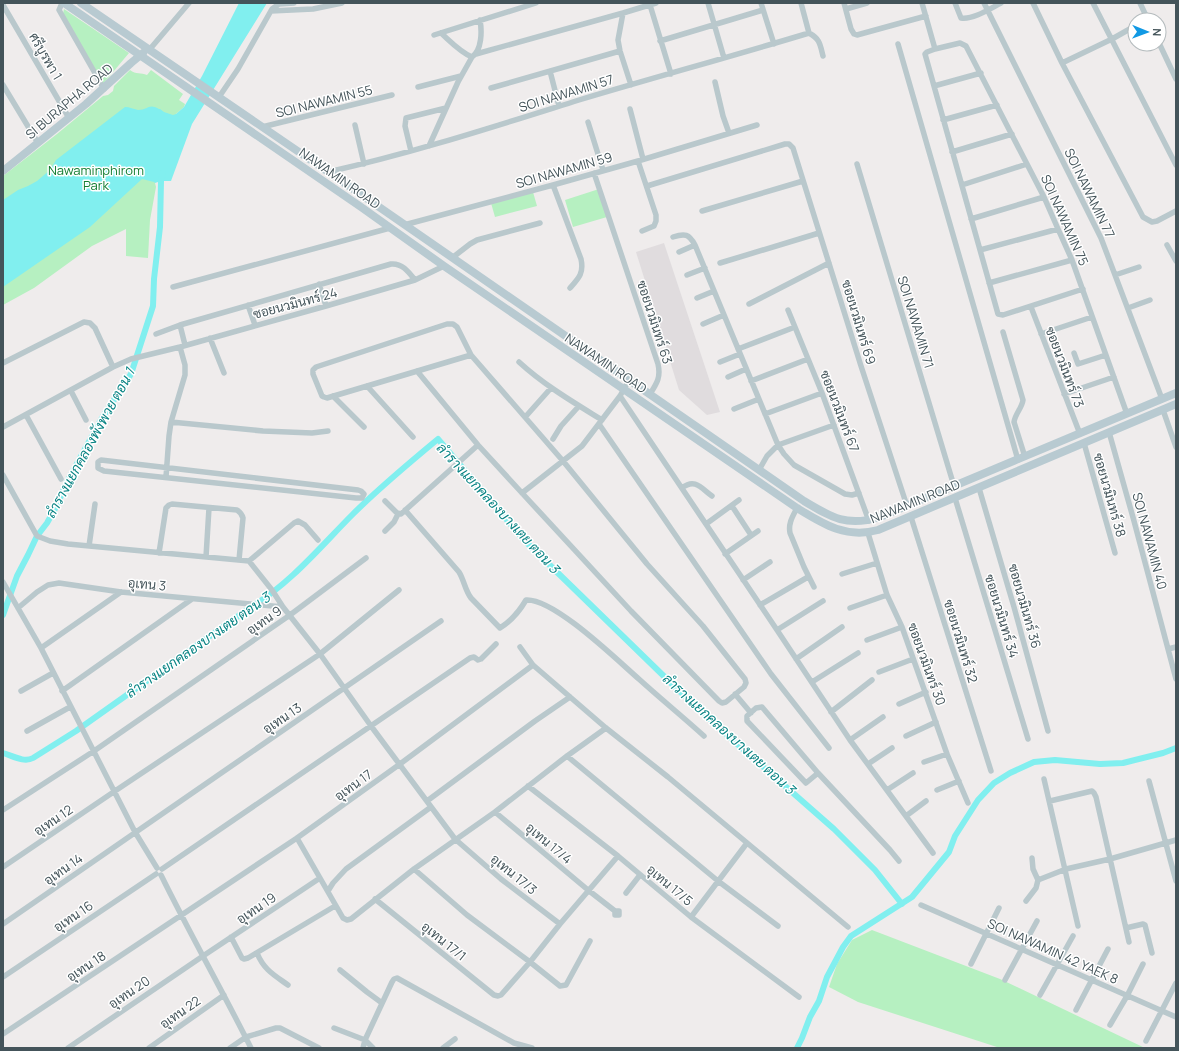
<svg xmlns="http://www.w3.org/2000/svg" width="1179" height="1051" font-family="Manrope,Sarabun,sans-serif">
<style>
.education{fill:#e0dcde}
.green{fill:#b6f0c1}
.water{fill:#81efef}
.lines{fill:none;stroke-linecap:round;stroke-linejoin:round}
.canal{stroke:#81efef;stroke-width:6}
.street{stroke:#b9c8cc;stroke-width:5.5}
.secondary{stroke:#b8cad1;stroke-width:8}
.labels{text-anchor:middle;stroke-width:3;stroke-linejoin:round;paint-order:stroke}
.street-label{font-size:13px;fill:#44545a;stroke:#fff}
.park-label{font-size:13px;fill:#127d31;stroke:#fff}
.water-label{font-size:14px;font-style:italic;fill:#098484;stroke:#fff}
</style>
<rect width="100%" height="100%" fill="#efecec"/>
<path class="education" d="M664,243L720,412L707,415L679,390L636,252Z"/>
<path class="green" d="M64,9L129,53L103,84L63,14Z
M130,70C136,75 141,72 147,75L151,70L183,94L179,100L185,104L184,107L176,114L155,183L156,187L150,220L148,258L126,256V229L92,246L34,288L3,305V176L57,134L103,96L108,95L113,91L114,86Z
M599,189L607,217L573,227L565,200Z
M533,192L537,206L495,217L491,203Z
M872,930L1000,979L1145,1048H1000L858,1002L829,987L837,964L852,940Z"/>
<path class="water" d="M239,3H267L192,124L171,181H161L155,183L154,182L142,179L90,227L3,287V200L18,190L28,186L37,181L50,170L56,160L125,107C130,107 133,109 138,110C149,110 148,103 159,109H160L164,112L173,115L176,114L184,107L202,76Z"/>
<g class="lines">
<path class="canal" d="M3,615L17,576L28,555L37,536L47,523L56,507L67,482L102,418L131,374L153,306L154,279L160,227L161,181L163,173
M3,753C13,756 24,763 33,758L76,731L251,607C291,583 321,546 353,514C380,487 409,463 438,439L524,540L674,686L735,742L834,829L875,870L902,904
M797,1048L802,1038L810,1017L819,1001L827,977L843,947L851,936L912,897L949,852L955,836L978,800L994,783L1010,773L1034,762L1055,760L1100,764L1123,763L1163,753L1176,748"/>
<path class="street" d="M62,3L59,10L104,89
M708,3L724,58
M761,3L774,44
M801,3L809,33C820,39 820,44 823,56
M844,3L851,29L854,34L857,35L926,16
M922,3L935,49
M955,3L961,18C973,20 991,8 1001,3
M984,3L1101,238L1162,399
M1033,3L1062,63L1143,217L1152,222L1157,221L1176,211
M1093,3L1176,165
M1140,3L1148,20
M3,5L69,118
M650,5L671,74
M846,9L867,3
M271,11L313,9L342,3
M623,13L618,40L620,51L631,85
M441,33C451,42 460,52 472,57
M434,35L536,3
M660,41L763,10
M1159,43L1176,79
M898,44L1018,460
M150,49L189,3
M476,54L623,13L656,3
M1062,63L1112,39L1135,26
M550,71L559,106
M715,82L723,116L729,133
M3,85L38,143
M934,86L981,73
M418,87L461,76
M491,88L620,51
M219,97L238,69L272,9L279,4L294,3
M630,109L643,159
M943,120L997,105
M588,122L603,170
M355,125L364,164
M262,127L392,95
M429,146L458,82L472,57C482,50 482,31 480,20
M411,151L405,126L406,118L446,108
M952,152L1012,134
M638,161L656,215V221L654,226L642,231
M857,164L954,486
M328,172C413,153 496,126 579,100C656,77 733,56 809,33
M594,173L658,364C661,377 657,383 650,394
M553,185L581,259C584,273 579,278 570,288
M962,185L1027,164
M647,186L785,144H789L793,148L861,366L907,506
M702,211L803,181
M971,219L1044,197
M404,225L553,185L638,161L757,125
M673,237C685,233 689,234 695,245L778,445L784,454L794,465L845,494L852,495L859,493
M1167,245L1176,261
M980,250L1058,229
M679,252L695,245
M452,258L470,244L477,240L540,223
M720,263L819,233
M687,275L705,268
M1115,275L1139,267
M989,283L1072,260
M319,284L326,306
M173,287L390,228
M1083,289L1003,315L998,314L925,54L927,52L935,49L960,43L966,46L1044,197L1058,229L1072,260L1127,414
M697,298L714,291
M749,304L829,263
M248,305L255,325
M1031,307L1080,434
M1128,308L1150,300
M788,310L822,393L869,521
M703,324L724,315
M180,325L185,345
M1003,332L1023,400C1022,408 1015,414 1014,422L1025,457
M156,334L180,325L391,264C402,263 408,271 415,280
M1041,334L1092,317
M210,338L224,373
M738,349L795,327
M1074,353L1078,364L1106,355
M519,362C544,385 573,402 602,420
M720,362L740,354
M3,363L84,322L90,323L95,328L113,367
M417,371L478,445L522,493L631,611L719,701L722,703L726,702L744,687L746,683L745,679L703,626L647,564L563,461L471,355L457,327L453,324H447L316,367L313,370V374L322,396L324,397L327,398L471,355
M728,377L746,369
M751,381L808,359
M367,386L413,437
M71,391L86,420
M1064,394L1114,377
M333,396L364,427
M620,396L777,630L850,740L933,853
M734,409L759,399
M1163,410L1176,447
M765,414L822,393
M26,415L61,479
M527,415L551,388
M171,422L263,431L312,433L328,431
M599,424L771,674L829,748
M3,427L113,367L131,359L180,347L326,306L415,280L444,266
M1109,432L1134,521L1176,679
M553,439L561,426L579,406
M1084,443L1115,553
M101,460L358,490L361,491L364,494L362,498H356L104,471L98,468V462Z
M759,470L767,456L778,445L834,425
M3,475L37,536L50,541L68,544L249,561L294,523L298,521L305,525L318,540
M166,477L169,436L171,422L185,375V365L180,347
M682,488C695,478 701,488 712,496
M979,488L1014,607L1048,731
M522,493L582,446L620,396L629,380
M955,498L1028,739
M385,501L397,513L401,514L478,445
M732,506L751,535
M797,508C793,516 788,523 790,533L804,567L814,587
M405,510L459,572C464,580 465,590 471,598L500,628C511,621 519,612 526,600C554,598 618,661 640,680C661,699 683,717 704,736
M911,517L991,771
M706,524L739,500
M385,531L394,522L398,514
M868,533L887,595L902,627L947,754L968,803
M89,546L95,504
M159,553L166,508L169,505L172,504L237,510C240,512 242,514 243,518L239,560
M725,554L758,531
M206,557L209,508
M249,561L272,590L283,607L320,654L371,726L455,839L501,879L560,924
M842,574L877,563
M743,580L770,562
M3,582L41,648L135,832L157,868
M760,605L808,577
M18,608L37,592L48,585L59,583L121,592L283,607
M850,608L887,595
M777,630L823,601
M867,640L902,627
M520,647L533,665L606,728L668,777L848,927
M41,648L121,592
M1168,649L1176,647
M796,659L842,627
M879,672L913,659
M812,682L858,653
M21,691L53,673
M62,691L192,599
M735,694L751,713
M899,704L926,692
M831,712L872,680
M27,731L70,707
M906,736L936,722
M850,740L883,717
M567,756L718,881L778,926
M924,762L947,754
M868,764L892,748
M818,773L806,783L747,721V716L756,708L762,707L818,773L890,850L899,861
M1044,779L1078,926
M1149,781L1176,881
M528,786L618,856L691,917L799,997
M887,790L913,773
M937,790L959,781
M427,801L535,721L570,697
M1050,801L1092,791L1094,793L1096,797L1129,942
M3,810L94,751L290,615L366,558
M495,812L588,890L615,911H619V915H615V911
M906,816L926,801
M297,838L343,918L347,920L351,919L414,869L495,812L567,756L606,728
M3,867L115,791L320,654L399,590
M162,869L470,658L474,657L478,660L481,659L496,644
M414,869L467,915L530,962L560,986L566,985L590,941
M161,875C190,934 222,990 251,1048
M1038,880L1066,869L1110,859L1176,840
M328,891L333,883L346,869L431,807
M626,893L640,875
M375,899L494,995L498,996L501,995L530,962L560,924L618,856
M1026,901L1036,888L1038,880L1033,869L1032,858
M921,905L1176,1017
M691,917L747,843
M3,924L441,621
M1126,928L1143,924L1145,925L1152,953
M231,937L242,958L244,959L248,958L335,906
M257,953C264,970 274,975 288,985
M971,964L999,908
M340,970L367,992L382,1003
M3,977L156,874
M1005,980L1037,921
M1040,995L1073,936
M1076,1010L1108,949
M1110,1025L1127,996L1143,964
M334,1028L365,1040L373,1048
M3,1034L297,838L400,764L533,665
M1146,1041L1176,983
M68,1048L203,956L320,878
M149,1048L224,995
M230,1048L246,1037L276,1028H280L319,1048
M363,1048L365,1040L392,982L394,979L397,978L514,1043L532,1048
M443,1048L455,1039"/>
<path class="secondary" d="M64,3L361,207L444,266L797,508C823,524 846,539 878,530L1176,404
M81,3L356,191L804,501C832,518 847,527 880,517L1176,393
M3,171L86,104L131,63L143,53"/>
</g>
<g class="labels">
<g class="street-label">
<text transform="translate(46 56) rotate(60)" y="5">ศรีบูรพา 1</text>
<text transform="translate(566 93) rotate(-17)" y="5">SOI NAWAMIN 57</text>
<text transform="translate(69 101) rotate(-40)" y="5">SI BURAPHA ROAD</text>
<text transform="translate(324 101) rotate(-14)" y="5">SOI NAWAMIN 55</text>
<text transform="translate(564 170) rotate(-16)" y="5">SOI NAWAMIN 59</text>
<text transform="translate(340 178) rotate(35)" y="5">NAWAMIN ROAD</text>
<text transform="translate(1090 193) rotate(64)" y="5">SOI NAWAMIN 77</text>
<text transform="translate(1065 220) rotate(66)" y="5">SOI NAWAMIN 75</text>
<text transform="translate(295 303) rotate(-15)" y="5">ซอยนวมินทร์ 24</text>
<text transform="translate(655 322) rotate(72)" y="5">ซอยนวมินทร์ 63</text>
<text transform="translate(859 322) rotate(73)" y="5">ซอยนวมินทร์ 69</text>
<text transform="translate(916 322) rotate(73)" y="5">SOI NAWAMIN 71</text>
<text transform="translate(606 363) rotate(34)" y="5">NAWAMIN ROAD</text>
<text transform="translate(1065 367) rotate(69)" y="5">ซอยนวมินทร์ 73</text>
<text transform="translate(840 411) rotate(69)" y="5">ซอยนวมินทร์ 67</text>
<text transform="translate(1110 495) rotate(74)" y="5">ซอยนวมินทร์ 38</text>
<text transform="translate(915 501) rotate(-22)" y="5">NAWAMIN ROAD</text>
<text transform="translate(1150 541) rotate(75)" y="5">SOI NAWAMIN 40</text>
<text transform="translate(147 584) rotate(5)" y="5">อุเทน 3</text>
<text transform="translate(1025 606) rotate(74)" y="5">ซอยนวมินทร์ 36</text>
<text transform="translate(1002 616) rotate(73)" y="5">ซอยนวมินทร์ 34</text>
<text transform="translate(264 620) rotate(-35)" y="5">อุเทน 9</text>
<text transform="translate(961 641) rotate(73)" y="5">ซอยนวมินทร์ 32</text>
<text transform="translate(927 664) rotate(70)" y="5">ซอยนวมินทร์ 30</text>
<text transform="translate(282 718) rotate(-34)" y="5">อุเทน 13</text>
<text transform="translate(353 785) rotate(-36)" y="5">อุเทน 17</text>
<text transform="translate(53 820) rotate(-34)" y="5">อุเทน 12</text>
<text transform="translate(549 843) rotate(40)" y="5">อุเทน 17/4</text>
<text transform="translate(63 869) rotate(-35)" y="5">อุเทน 14</text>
<text transform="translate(514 874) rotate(39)" y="5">อุเทน 17/3</text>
<text transform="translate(670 885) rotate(40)" y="5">อุเทน 17/5</text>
<text transform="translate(256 908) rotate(-34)" y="5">อุเทน 19</text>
<text transform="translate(73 916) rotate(-34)" y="5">อุเทน 16</text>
<text transform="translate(444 941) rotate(39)" y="5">อุเทน 17/1</text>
<text transform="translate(1053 951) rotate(24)" y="5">SOI NAWAMIN 42 YAEK 8</text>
<text transform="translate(86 966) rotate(-34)" y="5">อุเทน 18</text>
<text transform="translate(129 992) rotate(-34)" y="5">อุเทน 20</text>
<text transform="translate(180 1012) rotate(-35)" y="5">อุเทน 22</text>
</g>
<g class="park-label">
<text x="96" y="175">Nawaminphirom<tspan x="96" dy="15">Park</tspan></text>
</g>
<g class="water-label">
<text transform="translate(90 443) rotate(-61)" y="5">ลำรางแยกคลองพังพวย ตอน 1</text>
<text transform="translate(498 508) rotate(47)" y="5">ลำรางแยกคลองบางเตย ตอน 3</text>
<text transform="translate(198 645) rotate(-35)" y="5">ลำรางแยกคลองบางเตย ตอน 3</text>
<text transform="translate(729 734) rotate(42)" y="5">ลำรางแยกคลองบางเตย ตอน 3</text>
</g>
</g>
<rect width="1179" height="1051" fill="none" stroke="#44545a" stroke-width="8"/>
<g transform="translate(1147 32) rotate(91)"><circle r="19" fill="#ffffff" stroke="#b4bbbd"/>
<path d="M0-3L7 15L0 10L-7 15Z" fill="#1199e4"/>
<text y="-6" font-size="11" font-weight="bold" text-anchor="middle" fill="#44545a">N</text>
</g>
</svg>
